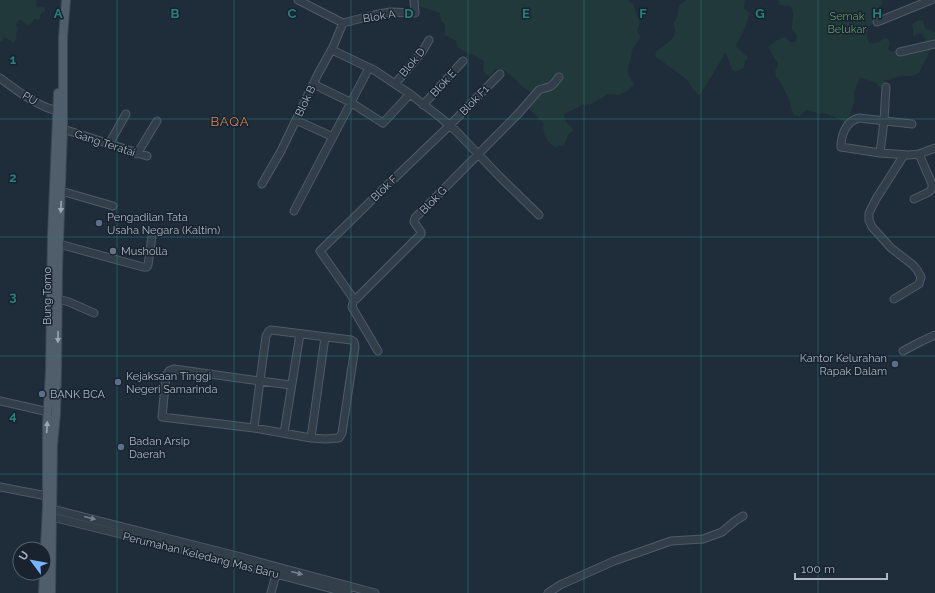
<svg xmlns="http://www.w3.org/2000/svg" width="935" height="593" font-family="Raleway,sans-serif">
<style>
.green{fill:#21393b}
.lines{fill:none;stroke-linecap:round;stroke-linejoin:round}
.minor-casing{stroke:#505b68;stroke-width:9}
.major-casing{stroke:#3c4754;stroke-width:10}
.minor{stroke:#323e4a;stroke-width:7}
.major{stroke:#505d6b;stroke-width:8}
.oneway{fill:#9aa6b5}
.oneway2{fill:#76818f}
.grid{fill:none;stroke:#27807b;stroke-width:1;stroke-opacity:0.55}
.service-dot{fill:#5c6f8a;stroke:#18232f;stroke-width:1.5}
.worship-dot{fill:#6b7280;stroke:#18232f;stroke-width:1.5}
.labels{text-anchor:middle;stroke-width:3;stroke-linejoin:round;paint-order:stroke}
.street-label{font-size:11px;fill:#adb8c7;stroke:#18232f}
.park-label{font-size:11px;fill:#629a6c;stroke:#18232f}
.poi-label{font-size:11px;fill:#adb8c7;stroke:#18232f;text-anchor:start}
.quarter-label{font-size:13px;letter-spacing:1px;fill:#dd8752;stroke:#18232f}
.grid-label{font-size:13px;text-anchor:middle;font-weight:bold;fill:#27807b;stroke:#18232f;stroke-width:3;stroke-linejoin:round;paint-order:stroke}
</style>
<rect width="100%" height="100%" fill="#1f2c3a"/>
<path class="green" d="M0,0H37L36,4L37,7H45V11L41,14L39,20L34,19L31,24L27,25L21,20H19L16,25L18,29L16,36L17,38L14,43L4,37L2,41H0Z
M416,0H628L633,4L640,23L637,30L641,37L632,50L631,59L628,67V74L634,84L629,90L619,95L608,94L591,104L583,105L564,114L566,122L574,130L568,135L564,145L555,147C545,140 543,135 543,123L529,108L531,92L524,88L515,79L504,70L495,69L490,77L483,71L484,61L457,47L456,41L445,35V24L441,21L440,13L418,6Z
M687,0H747L745,1L744,8L750,14L743,32L736,46L748,58L745,61L744,68L734,72C729,65 729,59 725,53L716,69L699,96L685,78L659,59L655,57L656,51C663,46 676,40 675,29C675,27 674,25 673,23L677,18L679,5Z
M778,0H882L883,2C881,7 877,10 873,11L871,14L873,20L875,21L884,19L869,26L867,35L869,43C876,44 879,42 885,38L889,39L890,44L888,49L891,52L923,43L926,40L921,33L913,36V29L911,24L917,21L923,20L925,28L935,32V45L933,47L928,55L919,73L912,76H901L884,81V86L879,87L875,82L860,78L854,92V99L853,107L846,124L839,119L824,113L820,114L806,110L800,117L793,114L789,100L782,85L776,77L775,71L778,64L768,47L777,40L785,37L790,42H796L797,35L792,30V25L793,14L791,6L779,5Z"/>
<g class="lines">
<defs>
<path id="minor" d="M298,0L343,23
M877,22L931,0
M343,23L374,15L390,12L415,13L414,0
M332,50L374,70L410,94L441,118L455,130L500,177L539,215
M900,52L935,44
M500,74L449,126L378,194L320,251L353,298L356,299L421,234V232L414,222L415,218L518,114L539,90C543,88 546,88 549,87C554,85 556,80 559,77
M0,78C19,92 38,107 61,112
M313,84L350,102L383,123L410,94
M395,84L422,52L429,40
M423,105L463,61
M296,120L333,137
M912,124L859,118C846,121 841,135 841,147L880,153L909,155L919,154L935,148
M63,129L147,156
M109,144L126,114
M880,153L884,121L886,87
M137,154L157,121
M262,184L281,151L318,74L333,47L343,23
M61,191L113,206
M914,199L929,192L932,188V184L919,154
M294,211L369,68
M59,244L143,267H147L148,265L152,236
M354,298L352,307L378,351
M58,299L69,302L94,313
M894,299L919,284L921,277L917,270L913,265L891,248L872,227L869,220V213L876,199L904,155
M271,330L351,340L354,342L355,347L342,433L339,438L325,439L311,438L254,428L162,417L166,376L169,371L174,369L260,381L266,336L269,331Z
M903,351L922,341L935,335
M0,401L53,413
M254,428L260,381L291,385
M284,433L300,334
M311,438L325,337
M0,487L52,497
M48,508L241,557L270,565L375,593
M48,516L205,555L348,593
M271,593L276,574
M548,593L560,585L614,561L671,541L703,539L722,532L735,521L743,516"/>
<path id="major" d="M44,567L47,506V424L50,371L52,235L58,93
M43,593L44,573
M51,593L53,444L56,414L57,372L58,268L63,129V37L66,0"/>
</defs>
<use href="#minor" class="minor-casing"/>
<use href="#major" class="major-casing"/>
<use href="#minor" class="minor"/>
<use href="#major" class="major"/>
</g>
<defs><path id="oneway-solid" d="M-6-.8H1V-3.2L6.5 0L1 3.2V.8H-6Z"/></defs>
<g class="oneway">
<use href="#oneway-solid" transform="translate(61 207) rotate(92)"/>
<use href="#oneway-solid" transform="translate(58 337) rotate(91)"/>
<use href="#oneway-solid" transform="translate(47 427) rotate(-87)"/>
</g>
<g class="oneway2">
<use href="#oneway-solid" transform="translate(90 518) rotate(14)"/>
<use href="#oneway-solid" transform="translate(297 573) rotate(15)"/>
</g>
<path class="grid" d="M117,0V593M234,0V593M351,0V593M468,0V593M584,0V593M701,0V593M818,0V593M0,119H935M0,237H935M0,356H935M0,474H935"/>
<g class="service-dot">
<circle cx="99" cy="223" r="4"/>
<circle cx="895" cy="364" r="4"/>
<circle cx="118" cy="382" r="4"/>
<circle cx="42" cy="394" r="4"/>
<circle cx="121" cy="447" r="4"/>
</g>
<circle class="worship-dot" cx="113" cy="251" r="4"/>
<g class="labels">
<g class="street-label">
<text transform="translate(379 16) rotate(-9)" y="4">Blok A</text>
<text transform="translate(412 62) rotate(-51)" y="4">Blok D</text>
<text transform="translate(443 83) rotate(-47)" y="4">Blok E</text>
<text transform="translate(30 98) rotate(32)" y="4">PU</text>
<text transform="translate(474 100) rotate(-46)" y="4">Blok F1</text>
<text transform="translate(305 101) rotate(-64)" y="4">Blok B</text>
<text transform="translate(105 143) rotate(18)" y="4">Gang Teratai</text>
<text transform="translate(384 188) rotate(-44)" y="4">Blok F</text>
<text transform="translate(433 200) rotate(-46)" y="4">Blok G</text>
<text transform="translate(47 296) rotate(-90)" y="4">Bung Tomo</text>
<text transform="translate(201 555) rotate(14)" y="4">Perumahan Keledang Mas Baru</text>
</g>
<g class="park-label">
<text x="847" y="20">Semak<tspan x="847" dy="13">Belukar</tspan></text>
</g>
<g class="poi-label">
<text x="107" y="221">Pengadilan Tata<tspan x="107" dy="13">Usaha Negara (Kaltim)</tspan></text>
<text x="121" y="255">Musholla</text>
<text x="887" y="362" text-anchor="end">Kantor Kelurahan<tspan x="887" dy="13">Rapak Dalam</tspan></text>
<text x="126" y="380">Kejaksaan Tinggi<tspan x="126" dy="13">Negeri Samarinda</tspan></text>
<text x="50" y="398">BANK BCA</text>
<text x="129" y="445">Badan Arsip<tspan x="129" dy="13">Daerah</tspan></text>
</g>
<g class="quarter-label">
<text x="230" y="126">BAQA</text>
</g>
</g>
<g class="grid-label">
<text x="58" y="18">A</text>
<text x="175" y="18">B</text>
<text x="292" y="18">C</text>
<text x="409" y="18">D</text>
<text x="526" y="18">E</text>
<text x="643" y="18">F</text>
<text x="760" y="18">G</text>
<text x="877" y="18">H</text>
<text x="13" y="64">1</text>
<text x="13" y="182">2</text>
<text x="13" y="301">3</text>
<text x="13" y="420">4</text>
</g>
<g transform="translate(32 561) rotate(302)"><circle r="19" fill="#18232f" stroke="#545f6c"/>
<path d="M0-3L7 15L0 10L-7 15Z" fill="#7ab4ff"/>
<text y="-6" font-size="11" font-weight="bold" text-anchor="middle" fill="#adb8c7">U</text>
</g>
<path d="M795 573v6h92v-6" fill="none" stroke="#adb8c7" stroke-width="2"/>
<text x="801" y="573" font-size="12" fill="#adb8c7" stroke="#18232f" stroke-width="3" paint-order="stroke">100 m</text>
</svg>
